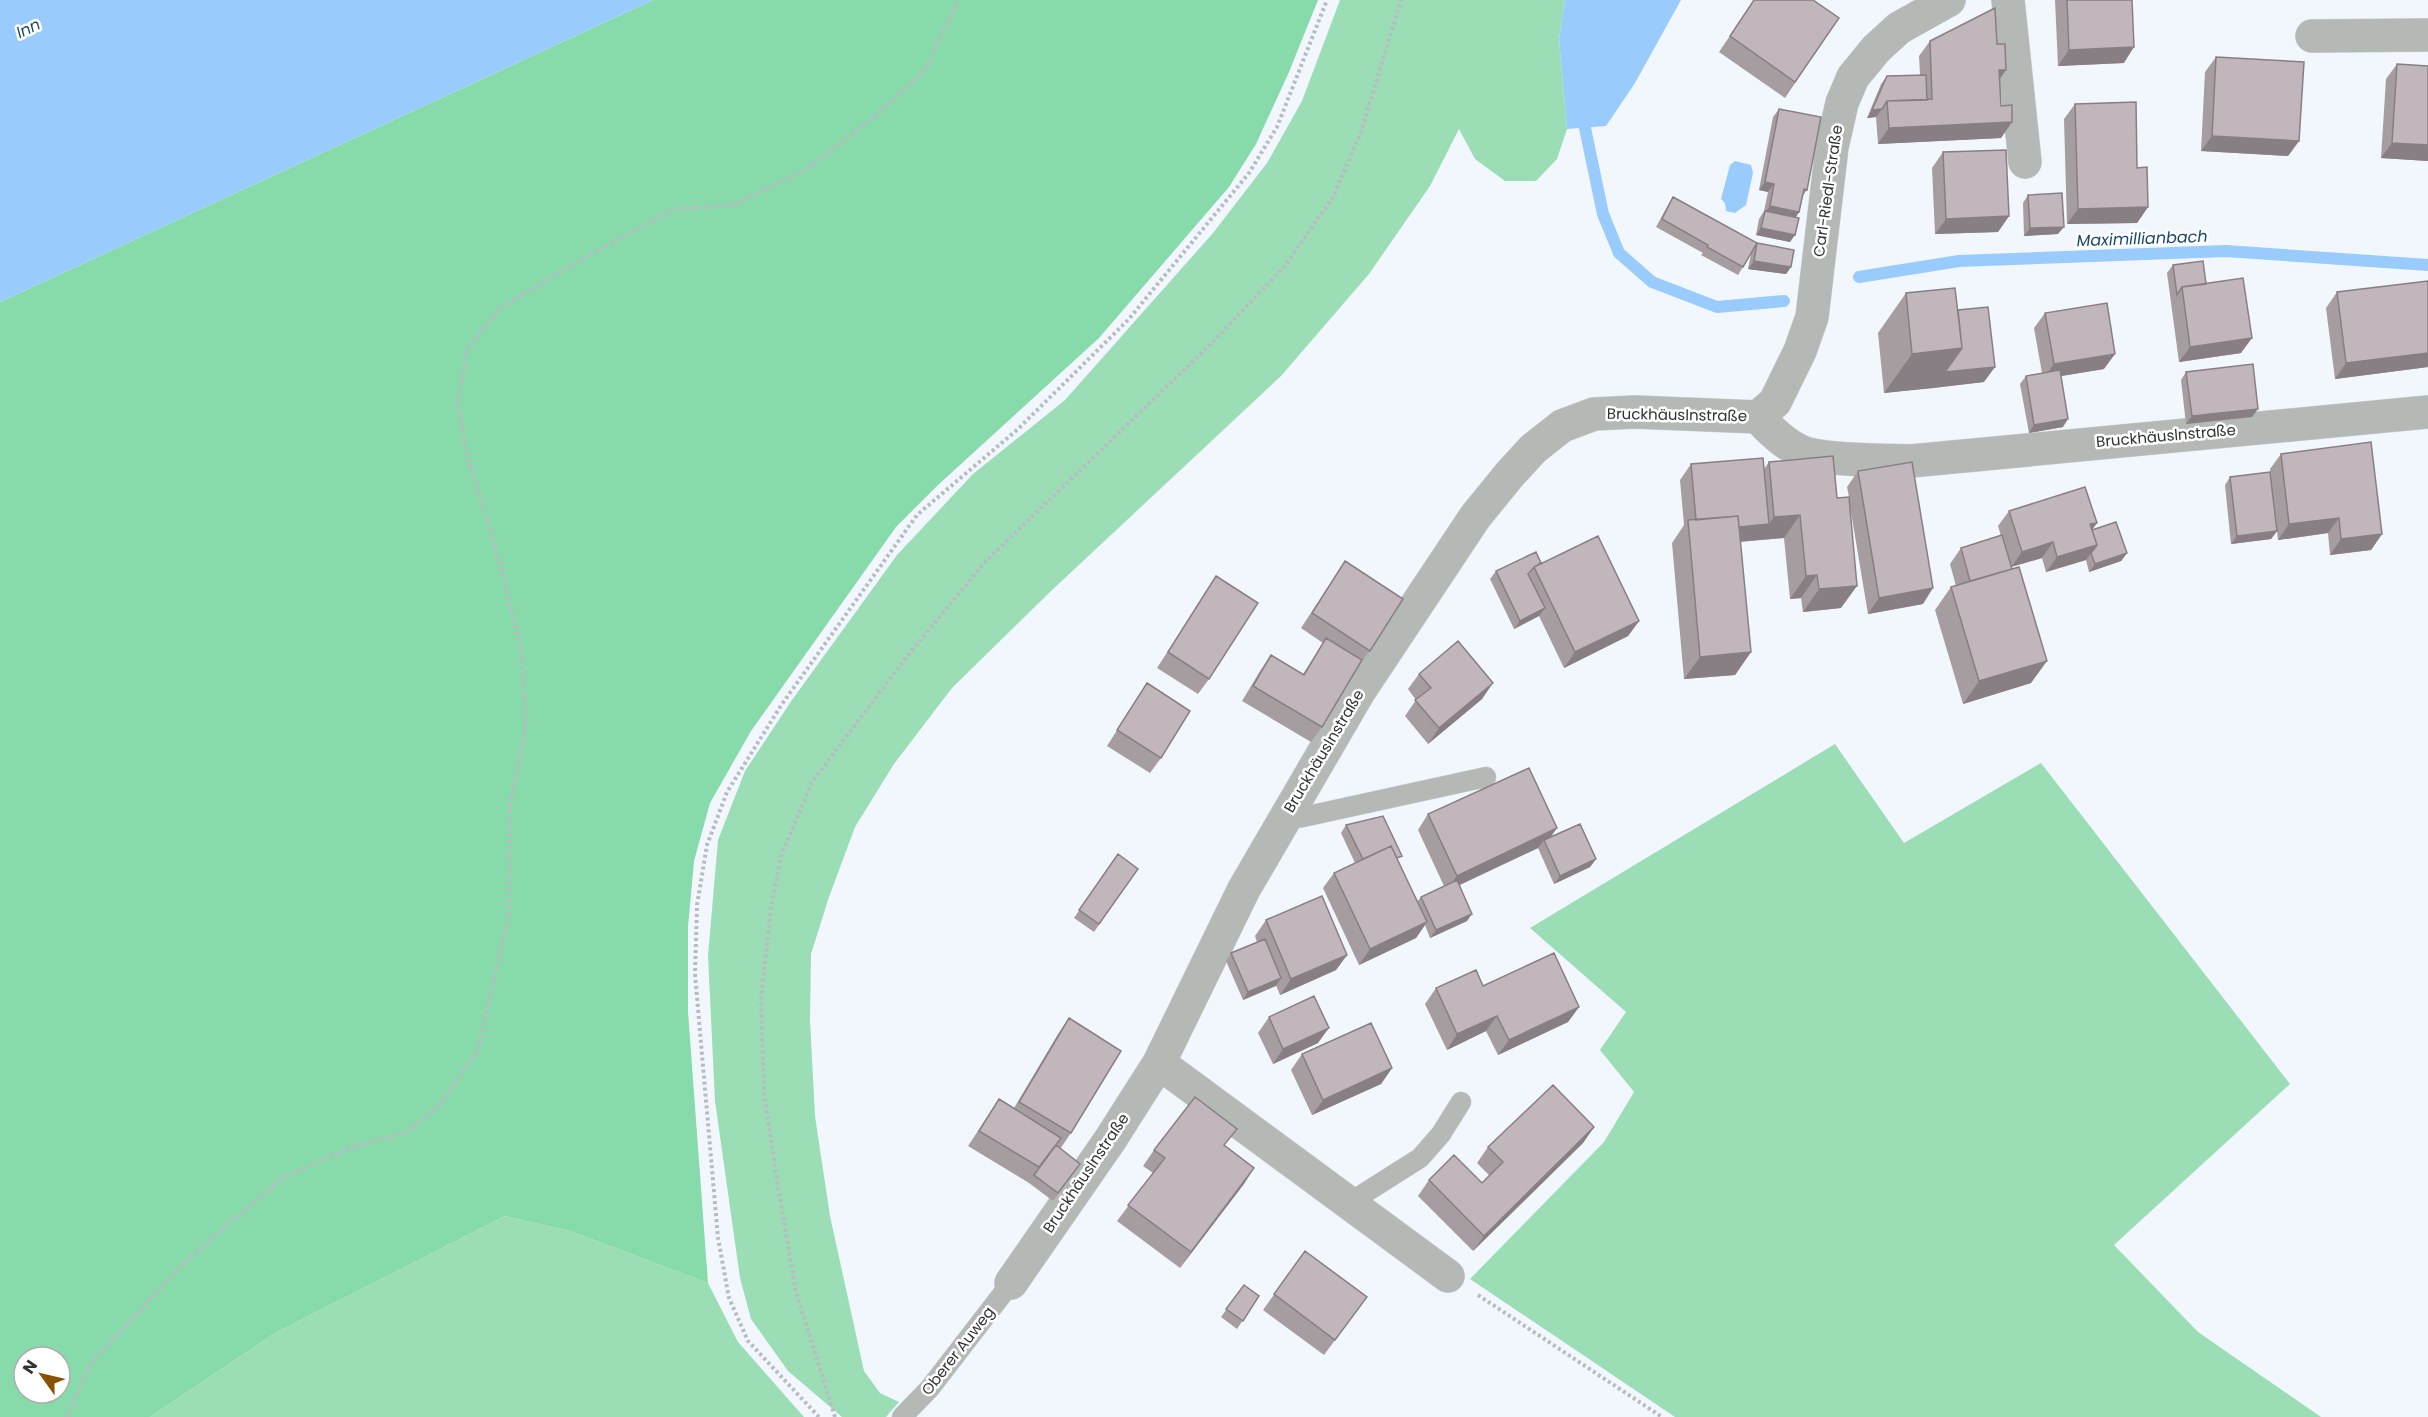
<svg xmlns="http://www.w3.org/2000/svg" width="2428" height="1417" font-family="Poppins,sans-serif">
<style>
.green{fill:#9bdeb6}
.forest{fill:#87daaa;fill-rule:evenodd}
.water{fill:#99ccfc}
.lines{fill:none;stroke-linecap:round;stroke-linejoin:round}
.stream{stroke:#99ccfc;stroke-width:12}
.service-casing{stroke:#cfd4da;stroke-width:21}
.minor-casing{stroke:#cfd4da;stroke-width:34}
.path{stroke:#b8bcc2;stroke-width:4;stroke-dasharray:3 3;stroke-linecap:butt}
.service{stroke:#b5b9b6;stroke-width:20}
.minor{stroke:#b5b9b6;stroke-width:33}
.wall{fill:#a69da1}
.shaded-wall{fill:#877f83}
.building{fill:#c1b6bb;stroke:#877f83;stroke-width:1.5}
.labels{text-anchor:middle;stroke-width:5;stroke-linejoin:round;paint-order:stroke}
.street-label{font-size:15px;fill:#303236;stroke:#fff}
.water-label{font-size:16px;font-style:italic;fill:#19486f;stroke:#fff}
</style>
<rect width="100%" height="100%" fill="#f2f7fe"/>
<path class="green" d="M1340,0H1565L1559,39L1567,129L1557,159L1536,181H1505L1475,159L1459,129L1430,186L1369,274L1281,376L1050,592L952,688L894,764L855,827L829,897L811,954L810,1020L815,1116L830,1216L864,1371L880,1393L899,1402L886,1417H842L788,1371L751,1319L740,1278L715,1101L708,956L718,840L745,771L792,700L897,555L973,474L1065,400L1213,233L1267,163L1302,101Z
M1835,744L1904,843L2041,763L2290,1084L2114,1245L2198,1332L2321,1417H1675L1470,1279L1604,1142L1634,1092L1600,1050L1626,1012L1530,928Z
M505,1216L570,1231L708,1283L738,1342L804,1417H150L275,1333Z"/>
<path class="forest" d="M653,0H1318L1289,72L1256,144L1229,187L1099,338L938,485L896,527L751,731L710,803L694,861L688,927V1012L708,1283L570,1231L505,1216L275,1333L150,1417H0V302ZM24,1357H60V1393H24Z"/>
<path class="water" d="M0,0H653L0,302Z
M1565,0H1681L1635,83L1606,126L1567,129L1559,39Z
M1735,161L1751,165L1753,173L1746,205L1735,213L1726,211L1725,203L1721,199L1730,165Z"/>
<g class="lines">
<path class="stream" d="M1585,128L1603,214L1619,253L1652,282L1717,307L1784,301
M1859,277L1959,261L2226,251L2428,265"/>
<defs>
<path id="service" d="M1284,819L1303,817L1486,777
M1349,1203L1420,1158L1441,1134L1461,1102
M902,1417L930,1388L1011,1283"/>
<path id="minor" d="M2008,0L2025,162
M2312,36L2428,35
M1758,417L1775,402L1800,351L1812,317L1832,147L1842,103L1853,77L1876,49L1899,28L1949,0
M1159,1063L1448,1276
M1011,1283L1110,1140L1159,1063L1244,889L1360,690L1475,517L1510,474L1533,449L1562,426L1594,414L1635,412L1758,417C1770,430 1782,442 1798,450C1817,461 1886,460 1911,461L2428,412"/>
</defs>
<use href="#service" class="service-casing"/>
<use href="#minor" class="minor-casing"/>
<path class="path" d="M1478,1295L1662,1417
M67,1417L90,1364L185,1262L282,1178L352,1147L405,1133L439,1106L478,1050L509,914L510,807L526,722L521,648L493,537L467,457L458,402L468,348L499,309L587,256L675,209L733,205L807,169L870,120L924,72L958,0
M819,1417L748,1341L729,1298L718,1238L695,974L697,905L707,845L727,792L782,704L917,515L1018,429L1128,320L1249,173L1277,127L1327,0
M835,1417L796,1292L778,1187L764,1093L761,999L771,908L781,856L812,782L908,655L986,561L1211,344L1284,267L1333,197L1360,135L1401,0"/>
<use href="#service" class="service"/>
<use href="#minor" class="minor"/>
</g>
<path class="wall" d="M1754,0L1839,18L1785,98L1719,52Z
M2055,0H2132L2124,63L2058,66Z
M1930,41L1997,44L2006,70L2000,79L2001,106L2012,122L2001,138L1878,144L1876,117L1867,118L1881,84L1887,76L1920,75L1919,56Z
M2216,57L2299,141L2288,156L2201,151L2205,72Z
M2397,64L2428,161L2381,158L2386,79Z
M2075,104L2137,168L2148,207L2137,223L2067,224L2064,119Z
M1779,109L1807,190L1802,197L1799,212L1796,217L1790,242L1756,235L1759,219L1764,211L1768,192L1759,190L1773,117Z
M1943,152L2009,216L1998,232L1935,234L1932,168Z
M2028,195L2058,234L2024,236L2023,203Z
M1673,197L1791,267L1786,274L1748,269L1751,254L1738,275L1701,255L1703,253L1656,227L1668,205Z
M2173,265L2206,284L2241,353L2179,362L2167,273Z
M2428,281V367L2335,379L2326,308L2337,292Z
M1906,293L1958,310L1984,382L1884,393L1878,333Z
M2045,313L2104,369L2061,376L2063,427L2029,433L2020,384L2026,376L2042,373L2034,328Z
M2186,372L2252,417L2186,424L2181,380Z
M2281,454L2382,534L2371,550L2330,555L2328,533L2278,540L2277,531L2271,539L2231,544L2225,485L2230,477L2270,472V469Z
M1769,462L1837,498L1849,497L1847,487L1858,471L1923,604L1868,614L1850,506L1841,608L1803,612L1801,598L1790,599L1784,538L1740,542L1751,652L1735,675L1684,679L1672,543L1684,525L1680,480L1691,464L1764,469Z
M2009,511L2097,523L2092,530L2127,553L2121,561L2089,572L2086,560L2046,572L2042,558L2011,567L2031,683L1963,704L1935,610L1951,587L1956,586L1950,564L1961,548L2001,536L1998,526Z
M1345,561L1370,651L1358,666L1322,727L1311,742L1242,701L1260,671L1271,655L1303,674L1323,643L1301,628Z
M1541,563L1639,621L1628,636L1564,668L1539,616L1514,629L1490,579L1496,571Z
M1216,576L1209,679L1198,694L1157,668Z
M1419,674L1482,699L1428,744L1405,716L1416,700L1408,689Z
M1147,683L1161,758L1150,773L1107,746Z
M1428,814L1551,837L1596,859L1590,867L1554,884L1538,848L1460,885L1467,921L1430,938L1425,925L1416,938L1359,965L1323,888L1334,873L1355,863L1341,833L1346,825L1398,861L1417,902L1421,897L1444,886L1418,830Z
M1118,854L1138,869L1094,932L1074,918Z
M1266,920L1347,955L1336,970L1280,995L1276,985L1243,1000L1226,961L1231,953L1257,942L1255,936Z
M1483,986L1579,1007L1568,1022L1498,1055L1486,1031L1447,1050L1425,1004L1436,988Z
M1269,1017L1318,1043L1273,1064L1258,1033Z
M1069,1018L1071,1133L1060,1149L1080,1164L1053,1201L1029,1183L968,1146L999,1099L1014,1108L1058,1034Z
M1302,1054L1392,1068L1381,1084L1312,1115L1291,1070Z
M1594,1127L1583,1143L1473,1251L1418,1196L1429,1180L1482,1183L1489,1175L1477,1163L1488,1147Z
M1225,1146L1254,1168L1180,1268L1117,1221L1153,1173L1143,1166L1154,1150Z
M1305,1251L1367,1297L1324,1355L1263,1310Z
M1244,1285L1259,1296L1237,1329L1221,1317Z"/>
<path class="shaded-wall" d="M2134,47L2124,63L2058,66L2069,50Z
M1999,70H2006L1995,85Z
M1882,109L1876,117L1867,118L1872,110Z
M2012,122L2001,138L1878,144L1889,128Z
M2212,136L2299,141L2288,156L2201,151Z
M2392,143L2428,145V161L2381,158Z
M1765,182L1774,184L1768,192L1759,190Z
M1770,206L1799,212L1794,220L1764,214Z
M2148,207L2137,223L2067,224L2078,209Z
M2009,216L1998,232L1935,234L1946,219Z
M2064,227L2058,234L2024,236L2030,228Z
M1761,228L1795,235L1790,242L1756,235Z
M1754,261L1791,267L1786,274L1748,269Z
M2252,338L2241,353L2179,362L2190,347Z
M1962,348L1934,388L1884,393L1912,354Z
M2428,353V367L2335,379L2346,363Z
M2115,354L2104,369L2043,379L2054,364Z
M1995,367L1984,382L1934,388L1945,372Z
M2258,409L2252,417L2186,424L2192,416Z
M2068,419L2063,427L2029,433L2034,425Z
M1800,515L1784,538L1723,543L1733,528L1769,524L1774,517Z
M2339,518L2328,533L2278,540L2289,524Z
M2097,523L2086,537L2090,524Z
M2277,531L2271,539L2231,544L2237,536Z
M2382,534L2371,550L2330,555L2341,539Z
M2053,542L2042,558L2011,567L2022,552Z
M2097,545L2086,560L2046,572L2057,557Z
M2127,553L2121,561L2089,572L2095,564Z
M1817,575L1801,598L1790,599L1806,576Z
M1857,586L1841,608L1803,612L1819,589Z
M1933,588L1923,604L1868,614L1879,598Z
M1545,608L1539,616L1514,629L1520,621Z
M1639,621L1628,636L1564,668L1575,652Z
M1751,652L1735,675L1684,679L1700,657Z
M2047,661L2031,683L1963,704L1979,681Z
M1493,683L1482,699L1428,744L1439,728Z
M1557,828L1546,844L1544,840L1538,848L1446,891L1457,876Z
M1596,859L1590,867L1554,884L1560,876Z
M1472,914L1467,921L1430,938L1436,930Z
M1427,922L1416,938L1359,965L1370,949Z
M1347,955L1336,970L1280,995L1291,979Z
M1281,978L1276,986L1243,1000L1248,992Z
M1579,1007L1568,1022L1498,1055L1509,1040Z
M1497,1016L1486,1031L1447,1050L1457,1034Z
M1329,1028L1318,1043L1273,1064L1283,1049Z
M1392,1068L1381,1084L1312,1115L1323,1100Z
M1594,1127L1583,1143L1473,1251L1484,1236Z
M1254,1168L1244,1184L1180,1268L1191,1252Z"/>
<path class="building" d="M1754,0H1813L1839,18L1795,82L1730,36Z
M2067,0H2132L2134,47L2069,50Z
M1995,8L1997,44H2005L2006,70H1999L2001,106L2012,105V122L1889,128L1887,101L1932,99L1930,41Z
M2216,57L2304,62L2299,141L2212,136Z
M2397,64L2428,66V145L2392,143Z
M1926,75L1927,100L1887,101L1882,109L1872,110L1887,76Z
M2136,102L2137,168L2147,167L2148,207L2078,209L2075,104Z
M1779,109L1821,117L1807,190L1804,189L1799,212L1770,206L1774,184L1765,182Z
M2006,150L2009,216L1946,219L1943,152Z
M2062,193L2064,227L2030,228L2028,195Z
M1673,197L1757,243L1743,267L1707,247L1708,245L1662,219Z
M1765,211L1799,218L1795,235L1761,228Z
M1757,243L1794,250L1791,267L1754,261Z
M2203,261L2206,284L2182,287L2177,295L2173,265Z
M2243,278L2252,338L2190,347L2182,287Z
M2428,281V353L2346,363L2337,292Z
M1955,288L1962,348L1912,354L1906,293Z
M2107,303L2115,354L2054,364L2045,313Z
M1988,307L1995,367L1945,372L1962,348L1958,310Z
M2253,364L2258,409L2192,416L2186,372Z
M2060,370L2068,419L2034,425L2026,376Z
M2371,442L2382,534L2341,539L2339,518L2289,524L2281,454Z
M1833,456L1837,498L1849,497L1857,586L1819,589L1817,575L1806,576L1800,515L1774,517L1769,462Z
M1763,458L1769,524L1739,527L1738,516L1696,520L1691,464Z
M1912,462L1933,588L1879,598L1858,471Z
M2270,472L2277,531L2237,536L2230,477Z
M2085,487L2097,523L2090,524L2097,545L2057,557L2053,542L2022,552L2009,511Z
M1738,516L1751,652L1700,657L1688,520Z
M2116,522L2127,553L2095,564L2091,553L2097,545L2092,530Z
M2002,535L2012,569L1970,581L1961,548Z
M1598,536L1639,621L1575,652L1534,567Z
M1536,552L1541,563L1534,567L1528,574L1545,608L1520,621L1496,571Z
M1345,561L1403,599L1370,651L1312,613Z
M2019,567L2047,661L1979,681L1951,587Z
M1216,576L1258,603L1209,679L1168,652Z
M1326,638L1362,660L1322,727L1253,686L1271,655L1304,675Z
M1458,641L1493,683L1439,728L1415,700L1431,688L1419,674Z
M1147,683L1190,711L1161,758L1117,730Z
M1529,768L1557,828L1457,876L1428,814Z
M1383,816L1402,856L1397,858L1391,846L1363,859L1346,825Z
M1580,824L1596,859L1560,876L1544,840Z
M1391,846L1427,922L1370,949L1334,873Z
M1118,854L1138,869L1099,924L1079,910Z
M1457,880L1472,914L1436,930L1421,897Z
M1322,896L1347,955L1291,979L1266,920Z
M1265,939L1281,978L1248,992L1231,953Z
M1554,953L1579,1007L1509,1040L1497,1016L1457,1034L1436,988L1476,970L1483,986Z
M1314,996L1329,1028L1283,1049L1269,1017Z
M1069,1018L1121,1051L1071,1133L1019,1102Z
M1371,1023L1392,1068L1323,1100L1302,1054Z
M1553,1085L1594,1127L1484,1236L1429,1180L1454,1155L1482,1183L1503,1162L1488,1147Z
M1195,1097L1237,1129L1224,1145L1254,1168L1191,1252L1128,1205L1165,1158L1154,1150Z
M999,1099L1061,1138L1039,1167L979,1131Z
M1056,1145L1080,1164L1058,1193L1034,1175Z
M1305,1251L1367,1297L1335,1340L1274,1294Z
M1244,1285L1259,1296L1243,1321L1226,1309Z"/>
<g class="labels">
<g class="street-label">
<text transform="translate(1828 191) rotate(-82)" y="5">Carl-Riedl-Straße</text>
<text transform="translate(1677 415) rotate(1)" y="5">Bruckhäuslnstraße</text>
<text transform="translate(2166 436) rotate(-5)" y="5">Bruckhäuslnstraße</text>
<text transform="translate(1324 751) rotate(-59)" y="5">Bruckhäuslnstraße</text>
<text transform="translate(1086 1173) rotate(-56)" y="5">Bruckhäuslnstraße</text>
<text transform="translate(958 1351) rotate(-52)" y="5">Oberer Auweg</text>
</g>
<g class="water-label">
<text transform="translate(28 28) rotate(-25)" y="6">Inn</text>
<text transform="translate(2142 238) rotate(-2)" y="6">Maximillianbach</text>
</g>
</g>
<g transform="translate(42 1375) rotate(304)"><circle r="28" fill="#ffffff" stroke="#acadaf" stroke-width="1.5"/>
<path d="M0-4.5L10 22L0 15L-10 22Z" fill="#895102"/>
<text y="-9" font-size="16" font-weight="bold" text-anchor="middle" fill="#303236">N</text>
</g>
</svg>
